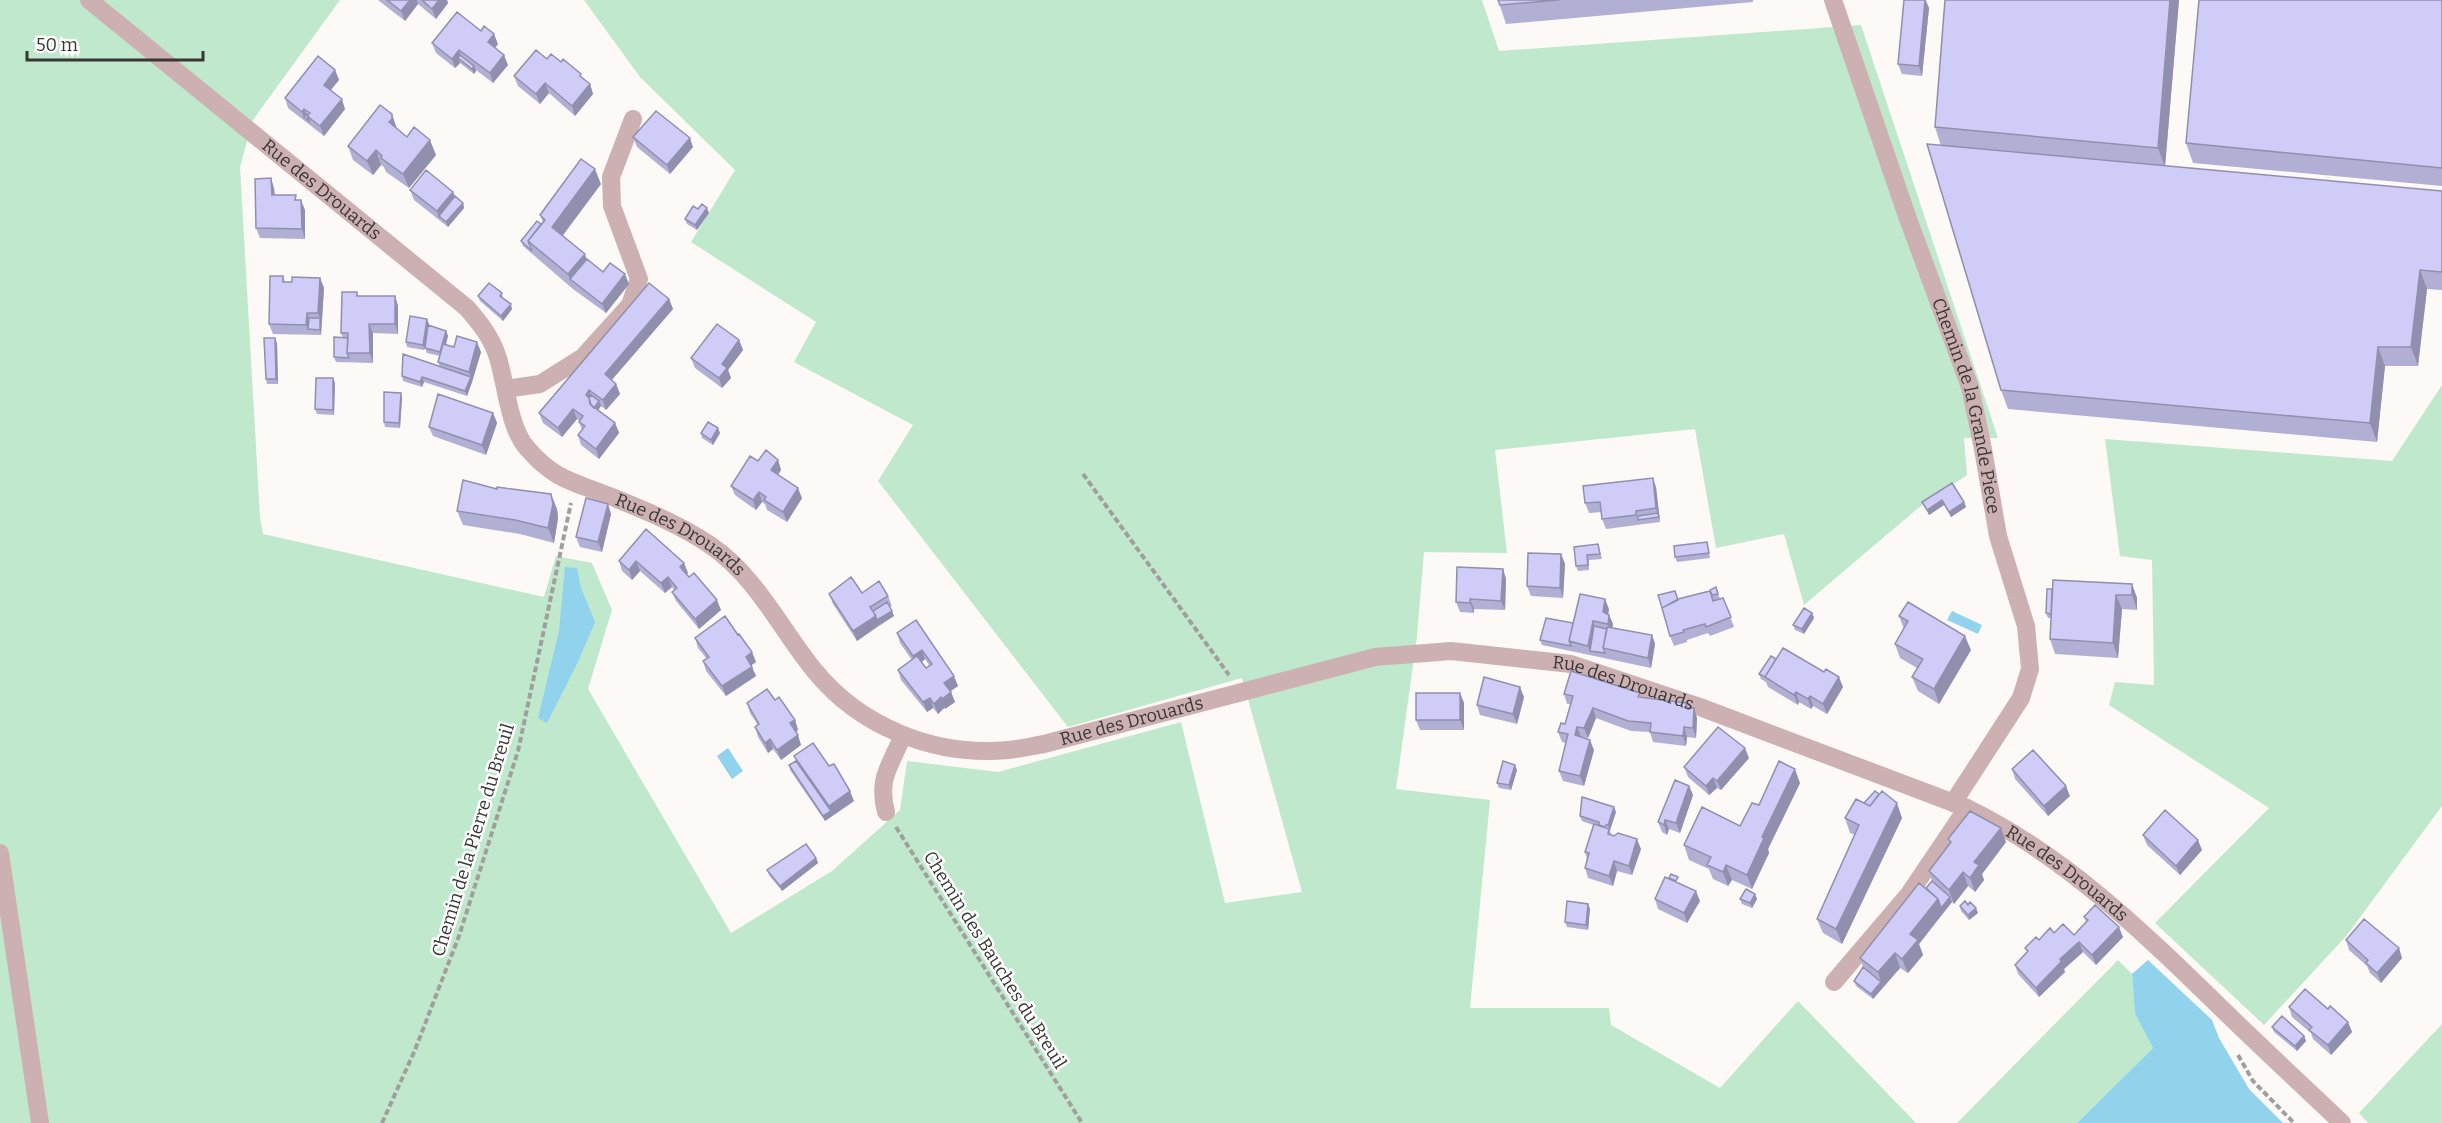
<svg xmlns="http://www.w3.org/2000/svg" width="2442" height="1123" font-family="Bitter,serif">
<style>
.green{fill:#c0e8cd}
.water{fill:#91d2ec}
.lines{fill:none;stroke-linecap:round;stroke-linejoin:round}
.path{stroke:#a19f9d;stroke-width:4;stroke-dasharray:6 3;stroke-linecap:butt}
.street{stroke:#cdb0b2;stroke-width:18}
.wall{fill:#b2afd5;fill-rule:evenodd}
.shaded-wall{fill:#918fae}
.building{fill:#cfccf8;stroke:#918fae;stroke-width:1.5}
.labels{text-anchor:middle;stroke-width:5;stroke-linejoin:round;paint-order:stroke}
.street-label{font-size:18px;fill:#383736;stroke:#fff}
</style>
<rect width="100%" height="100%" fill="#fcf9f6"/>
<path class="green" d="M0,0H340L253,120L240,167L260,517L263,534L544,597L556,556L592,563L612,610L588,689L731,933L832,871L900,810L907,761L998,772L1181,722L1225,903L1302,892L1242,678L1068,727L878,481L913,425L794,362L816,322L691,242L735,170L640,77L584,0H1482L1499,51L1861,25L1998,438H1964L1967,475L1917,509L1804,605L1784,534L1716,548L1695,429L1495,450L1507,553L1424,552L1417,636L1396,789L1490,800L1470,1008H1609L1611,1025L1720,1088L1798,1001L1916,1123H0Z
M2442,385V806L2347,935L2264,1025L2155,923L2269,808L2109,705L2115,682L2154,685L2152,560L2120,556L2105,439L2392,461Z
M2118,960L2132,974L2135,1014L2153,1048L2077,1123H1957Z
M2442,1024V1123H2368L2359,1113Z"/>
<path class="water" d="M565,567L577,568L581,588L595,622L578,662L547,723L538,718L559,631Z
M1952,611L1982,625L1978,634L1947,620Z
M728,748L743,771L732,779L717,756Z
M2148,960L2212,1020L2219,1038L2249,1089L2283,1123H2077L2153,1048L2135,1014L2132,974Z"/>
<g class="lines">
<path class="path" d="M1083,474L1229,675
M896,827L1082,1123
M2238,1055L2253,1081L2294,1123
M382,1123L415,1050L459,936L518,751L571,503"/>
<g class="street">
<path id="s1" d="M89,0L467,308C480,323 492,338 498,358C506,384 509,428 527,448C555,481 575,482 612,497C646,511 679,524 710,545C756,576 780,628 814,670C860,727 935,757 1008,750C1020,749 1032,746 1044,744L1375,657L1451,651L1571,664L1700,707L1967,808C2064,855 2143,932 2220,1007C2260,1046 2301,1084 2342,1123"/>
<path id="s2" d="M1833,0L1907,216L1970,387L1983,449L1998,536L2026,626L2030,669L2021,698L1953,803"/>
<path d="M506,389L540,384L583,357L630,305L639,279L612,206L611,177L633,119"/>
<path d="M886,812C877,778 891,765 903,735"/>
<path d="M0,853L40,1123"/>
<path d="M1834,982L1909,894L1967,808"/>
</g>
</g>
<path class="wall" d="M378,0H447L448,3L436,19L418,4L405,21Z
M1498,0H1753V2L1506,24Z
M1904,0H1926L1929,8L1922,76L1902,74L1898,64Z
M1945,0H2179L2165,166L2442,191V290L2427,289L2418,366H2385L2377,442L2008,409L2001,390L1941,146L1935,127Z
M2442,0V186L2193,163L2186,143Z
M432,43L498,44L495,48L508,65L493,83L476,70V71L474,74L460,63L455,68L436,53Z
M547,59L583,79L590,84L593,94L575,116L549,93L540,104L518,86L514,76Z
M335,70L339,80L331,90L345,109L324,136L288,108L285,98Z
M407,137L436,155L409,188L386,172L384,167L381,165L373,175L353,160L348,146Z
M633,137L693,147L670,174L637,147Z
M601,184L562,235L587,259L603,272L629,284L606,313L573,289L523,246L521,241L543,223L540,215Z
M274,188L275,195L298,200L305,210V239L260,238L256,228Z
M410,190L453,192L455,196L463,203L464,208L448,227L414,200Z
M709,213L697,230L687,224L685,219Z
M283,276L285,282H292L320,278L324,288L321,335L273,334L269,324Z
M357,292L358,296H395L398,306V334L373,333V363L336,362L334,357L343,338L341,333Z
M502,293L503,298L512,309L503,321L480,301L478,296Z
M669,299L673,309L612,380L616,384L620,394L606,410L601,406L598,410L615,423L619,433L599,459L581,445L578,435L582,430L579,422L580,421L577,419L562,437L543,423L539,413Z
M429,324V325L446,331L448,336L446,345L454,347L481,352L472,382L467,396L424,382L422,387L403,381L402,376L440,367L438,362L440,356L427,353L425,348V346L424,350L407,347L406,342Z
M739,340L743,350L728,370L731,378L722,388L695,368L691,358Z
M277,343L278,384H267L266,379Z
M335,383L334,415L317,414L315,409Z
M402,398L400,428L385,427L384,422Z
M493,413L497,423L486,455L433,436L429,427Z
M701,433H720L713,445L702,438Z
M778,460L781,470L778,475L802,498L787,522L767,510L765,504L762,502L756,510L735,495L731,486L758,461Z
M1656,487L1660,522L1606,529L1602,519V512L1589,513L1585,503Z
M1922,502H1964L1966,507L1951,517L1944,505L1929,515Z
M557,509L558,518L554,543L520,534L463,525L457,511Z
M611,514L602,552L580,547L576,537Z
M646,529L684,563L688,573L686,574L721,610L699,629L676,601L672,592L674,590L672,587L665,593L640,571L632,580L622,571L619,561Z
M1707,542L1710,558L1677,562L1675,557Z
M1598,544L1602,559L1589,560V570L1578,571L1576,566Z
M1561,554L1565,564L1563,598L1531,596L1527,586Z
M1503,569L1506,579L1505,610L1474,609V613L1460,612L1456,602Z
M2132,584L2137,598V610L2122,609L2118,658L2055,654L2050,639L2051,618H2048L2046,613Z
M1716,587L1720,599L1723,598L1734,627L1710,636L1708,633L1687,640V642L1674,646L1670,636L1678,600L1712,594Z
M862,593L888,596L892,606L889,607L894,616L857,641L833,604L829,594Z
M1609,609L1608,614L1609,615L1613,624L1612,628L1652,635L1655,644L1651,668L1542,645L1540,640L1573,623Z
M1812,613L1814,618L1804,634L1795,630L1793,625Z
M1899,616L1971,650L1939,704L1918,691L1912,677L1917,668L1900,658L1895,644L1904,629Z
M916,620L958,686L950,691L955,702L945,709V707L938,714L933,708L927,712L901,680L898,670L912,660L900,643L897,633ZM925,659L929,665L926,668L922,662Z
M695,638L756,662L751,665L756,676L726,696L706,671L703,661L707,659L698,648Z
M1776,659L1843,687L1827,714L1813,706L1811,709L1799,702L1798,705L1768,687L1766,682L1761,679L1759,674Z
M1460,693L1464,703V730H1420L1416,720Z
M1564,694L1642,698L1688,708L1697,718L1696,738L1687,737L1686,746L1653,742L1650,732L1631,731L1596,718L1588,738L1581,737L1594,750L1584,786L1563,781L1559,771L1566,743L1562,742L1558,732L1565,724L1570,704H1567Z
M1524,697L1517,724L1480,715L1477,705Z
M747,703L795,720L798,730L796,732L801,745L781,760L773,749L768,753L758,737L755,727L758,725L750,713Z
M794,756L829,766L854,801L825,821L790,770L789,765L796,761Z
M1749,758L1721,790L1717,788L1709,795L1688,777L1684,767Z
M2012,769L2070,796L2048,816L2015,779Z
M1517,770L1511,790L1499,788L1497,783Z
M1800,783L1768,849L1769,853L1752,889L1732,880L1728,886L1713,879L1709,869L1689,860L1684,845L1740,826L1759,805Z
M1689,786L1693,795L1680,833L1669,829L1667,835L1662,832L1658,822Z
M1864,803L1902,818L1842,944L1823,933L1817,919L1855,835L1850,833L1845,818Z
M1616,812L1610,830L1611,834L1641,849L1632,875L1617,871L1613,886L1588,878L1585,868L1587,859L1585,852L1593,825L1582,821L1580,816Z
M2143,835L2202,850L2180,875L2147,845Z
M1948,839L2006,842L1982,874L1984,880L1975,892L1968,886L1954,904L1952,902L1943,913L1919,944L1923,955L1908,973L1900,968L1873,999L1856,986L1854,981L1863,967L1860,958L1932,881L1929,871L1950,845Z
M816,858L818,863L782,891L769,875L767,870Z
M1680,882L1679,883L1700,901L1687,923L1658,909L1655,899Z
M1755,894L1757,899L1752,908L1742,904L1740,899Z
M1588,904L1590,909L1588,930L1567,927L1565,922Z
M1960,906L1978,913L1969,920L1961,911Z
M2084,917L2123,937L2096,965L2083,952L2064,969L2065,972L2039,997L2018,974L2015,965L2027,952L2025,948L2039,940L2054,933L2074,935L2086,922Z
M2346,940L2402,958L2381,983L2370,973L2367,966L2349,950Z
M2289,1007L2328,1009L2348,1022L2352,1032L2331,1055L2313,1039L2311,1033L2292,1017Z
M2272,1027L2304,1036L2306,1041L2297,1051L2274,1032Z"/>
<path class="shaded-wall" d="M410,0H417L418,4L405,21L401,11Z
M439,0H447L448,3L436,19L432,9Z
M1925,0L1929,8L1922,76L1919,66Z
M2170,0H2179L2165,167L2158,148Z
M494,34L498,44L491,52L488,42Z
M459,50L462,60L458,58L460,63L455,68L452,59Z
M504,55L508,65L493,83L490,73Z
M474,66L476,71L474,74L472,69Z
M335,70L339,80L327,94L324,85Z
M545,83L549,93L540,104L536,94Z
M590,84L593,94L575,116L572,106Z
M342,99L345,109L324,136L320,126Z
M304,109L308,119L304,117L302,112Z
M392,114L397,129L389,122Z
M690,138L693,147L670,174L667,165Z
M430,140L436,155L409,188L403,174Z
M376,150L381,165L373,175L367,161Z
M595,169L601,184L558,242L552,227Z
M271,178L274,188L275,205L272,195Z
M453,192L457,201L439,216L440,221L437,211Z
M301,200L305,210V239L302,229Z
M463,203L464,208L448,227L446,222Z
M707,208L709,213L697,230L695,225Z
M585,254L590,269L570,279L573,289L568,274Z
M2420,270L2427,289L2418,366L2411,347Z
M625,274L629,284L606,313L602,304Z
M320,278L324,288L321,335L320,330V318L318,313Z
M395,296L398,306V334L395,324Z
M669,299L673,309L608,384L605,374Z
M511,304L512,309L503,321L501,316Z
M307,313L311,323L308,329L306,325Z
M427,319L429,324L424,350L423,345Z
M369,324L373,333V363L370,353Z
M446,331L448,336L442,357L440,352Z
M275,338L277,343L278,384L276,379Z
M739,340L743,350L728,370L731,378L722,388L719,378L722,364Z
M477,342L481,352L472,382L469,372Z
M2378,347L2385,366L2377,442L2370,423Z
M422,377L424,382L422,387L420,382Z
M471,377L472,382L467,396L465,391Z
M333,378L335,383L334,415L333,410Z
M616,384L620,394L606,410L603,400Z
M589,390L593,400L599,401L601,406L594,416L586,395Z
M401,393L402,398L400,428L399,423Z
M573,409L577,419L562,437L558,428Z
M493,413L497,423L486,455L482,445Z
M615,423L619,433L599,459L596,449Z
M718,428L720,433L713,445L711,440Z
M778,460L781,470L774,480L771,470Z
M1653,478L1656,487L1660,522L1656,508Z
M798,488L802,498L787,522L783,512Z
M759,492L762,502L756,510L753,500Z
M551,494L557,509L558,518L554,543L548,528Z
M1942,500L1944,505L1929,515L1927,510Z
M1964,502L1966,507L1951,517L1949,512Z
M608,504L611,514L602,552L598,542Z
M1561,554L1565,564L1563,598L1560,588Z
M636,561L640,571L632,580L629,570Z
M684,563L688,573L684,577L680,567Z
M1503,569L1506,579L1505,610L1501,601Z
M668,577L672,587L665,593L661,583Z
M2132,584L2137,598V610L2132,595Z
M2116,595L2122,609L2118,658L2113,643Z
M1470,599L1474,609V613L1470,603Z
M1605,599L1609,609L1607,622L1603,612Z
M717,600L721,610L699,629L695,619Z
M892,611L894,616L879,625L877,620Z
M1812,613L1814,618L1804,634L1802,629Z
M1609,615L1613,624L1608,649L1609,629L1608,624Z
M876,616L879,625L857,641L853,631Z
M1593,621L1596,631L1590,651L1588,646Z
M1652,635L1655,644L1651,668L1648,658Z
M1965,636L1971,650L1939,704L1934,689Z
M922,650L925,659L916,666L913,656Z
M752,652L756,662L749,667L746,657Z
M752,667L756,676L726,696L722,686Z
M954,676L958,686L948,693L944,683Z
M1839,677L1843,687L1827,714L1823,704Z
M1520,687L1524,697L1517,724L1513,714Z
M951,692L955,702L945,709L942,699Z
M1796,692L1799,702L1798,705L1794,695Z
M1460,693L1464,703V730L1460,720Z
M1810,696L1813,706L1811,709L1808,699Z
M941,697L945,707L938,714L934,704Z
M930,698L933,708L927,712L923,702Z
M1593,708L1596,718L1588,738L1584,728Z
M1694,708L1697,718L1696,738L1693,728Z
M795,720L798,730L794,733L790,723Z
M1577,727L1581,737L1579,745L1575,735Z
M1684,727L1687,737L1686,746L1683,736Z
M798,735L801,745L781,760L777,750Z
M770,739L773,749L768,753L765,743Z
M1590,740L1594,750L1584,786L1580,776Z
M1745,748L1749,758L1721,790L1717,781Z
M1515,765L1517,770L1511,790L1509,785Z
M1795,769L1800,783L1768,849L1769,853L1752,889L1747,875L1762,837Z
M1713,778L1717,788L1709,795L1706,786Z
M1689,786L1693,795L1680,833L1676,823Z
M2066,786L2070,796L2048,816L2044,806Z
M850,791L854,801L825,821L823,816L831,811L829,806Z
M1897,803L1902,818L1842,944L1836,929Z
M1614,807L1616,812L1610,830L1608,825Z
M1665,820L1669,829L1667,835L1664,825Z
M2001,828L2006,842L1982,874L1984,880L1975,892L1970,878L1974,862Z
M1637,839L1641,849L1632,875L1629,866Z
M2198,840L2202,850L2180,875L2176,866Z
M816,858L818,863L782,891L780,886Z
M1614,861L1617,871L1613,886L1609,876Z
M1726,865L1732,880L1728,886L1723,872Z
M1963,872L1968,886L1954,904L1949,890Z
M1696,891L1700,901L1687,923L1684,913Z
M1755,894L1757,899L1752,908L1750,903Z
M1950,897L1952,902L1919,944L1923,955L1908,973L1902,959L1910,934L1938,899Z
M1588,904L1590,909L1588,930L1586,925Z
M1976,908L1978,913L1969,920L1968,915Z
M2119,927L2123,937L2096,965L2092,955Z
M2079,942L2083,952L2064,969L2065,972L2039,997L2036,988L2060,959Z
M2399,948L2402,958L2381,983L2377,973Z
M1895,953L1900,968L1873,999L1871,994L1881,982L1878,972Z
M2348,1022L2352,1032L2331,1055L2328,1045Z
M2304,1036L2306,1041L2297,1051L2295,1046Z"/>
<path class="building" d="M387,0H410L401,11Z
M422,0H439L432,9Z
M1498,0H1559L1500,5Z
M1904,0H1925L1919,66L1898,64Z
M1945,0H2170L2158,148L1935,127Z
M2199,0H2442V168L2186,143Z
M457,12L481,31L484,26L494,34L488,42L504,55L490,73L459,50L452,59L432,43Z
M536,50L547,59L551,54L561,62L563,59L581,74L580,76L590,84L572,106L545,83L536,94L514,76Z
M460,55L474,66L472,69L458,58Z
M318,56L335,70L324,85L342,99L320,126L307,116L310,113L304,109L302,112L285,98Z
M380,105L392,114V119L389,122L407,137L414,127L430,140L403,174L381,158L382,156L376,150L367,161L348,146Z
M656,111L690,138L667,165L633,137Z
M306,114L308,116H307L309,121L304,117Z
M1927,144L2442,191V272L2420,270L2411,347H2378L2370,423L2001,390Z
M581,159L595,169L552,227L585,254L568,274L528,241L545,220L540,215Z
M426,170L453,192L437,211L410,190Z
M271,178L272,195H296L295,200H301L302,229L256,228L255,179Z
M455,196L463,203L446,222L439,216Z
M702,204L707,208L695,225L685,219L693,206L698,209Z
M537,221L541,224L528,241L532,251L521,241Z
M587,259L603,272L610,263L625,274L602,304L570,279Z
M270,276H283V282H292V277L320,278L318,313H307L306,325L269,324Z
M489,283L502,293L500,296L511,304L501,316L478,296Z
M649,283L669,299L605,374L616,384L603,400L589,390L586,395L589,398L590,404L615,423L596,449L578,435L585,426L579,422L583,416L573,409L558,428L539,413Z
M342,292H357V296H395V324H369L370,353H347L348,333H341Z
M410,316L427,319L423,345L406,342Z
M309,318H320V330L308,329Z
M717,324L739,340L722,364L727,368L719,378L691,358Z
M428,325L446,331L440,352L425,348Z
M457,336L477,342L469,372L438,362L443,344L454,347Z
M334,337L348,338L347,353L349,358L334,357Z
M264,338H275L276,379H266Z
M403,354L471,377L465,391L422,377L420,382L402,376Z
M316,378H333V410L315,409Z
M384,392L401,393L399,423L384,422Z
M438,394L493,413L482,445L429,427Z
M591,395L599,401L594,408L591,405L589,398Z
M708,422L718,428L711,440L701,433Z
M766,450L778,460L771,470L798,488L783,512L764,500L766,497L759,492L753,500L731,486L750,456L758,461Z
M1653,478L1656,508L1636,511V515L1602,519L1600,502L1585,503L1583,486Z
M463,480L497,489V487L551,494L553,504L548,528L515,520L457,511Z
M1952,483L1964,502L1949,512L1942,500L1927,510L1922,502Z
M586,498L608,504L598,542L576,537Z
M1658,513L1659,517L1638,520V516Z
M646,529L684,563L680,567L689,577L694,573L717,600L695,619L672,592L677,588L668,577L661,583L636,561L629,570L619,561Z
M1707,542L1709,553L1675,557L1674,546Z
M1598,544L1600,554L1587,555L1588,565L1576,566L1574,547Z
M1528,553L1561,554L1560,588L1527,586Z
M1457,567L1503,569L1501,601L1470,599V603L1456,602Z
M851,577L862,593L879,581L888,596L870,607L876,616L853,631L829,594Z
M2053,580L2132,584V595H2116L2113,643L2050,639Z
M1716,587L1718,594L1712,595L1710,590Z
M2047,589H2052L2051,614L2046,613Z
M1675,591L1678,600L1662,608L1658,595Z
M1710,591L1713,601L1723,598L1731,617L1706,627L1705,624L1683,630L1684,632L1670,636L1662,608L1678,599Z
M1580,594L1605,599L1603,612L1609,615L1608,624L1593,621L1588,646L1569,641Z
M887,602L892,611L877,620L873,611Z
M1908,602L1965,636L1934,689L1912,677L1923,659L1895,644L1908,621L1899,616Z
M1804,608L1812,613L1802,629L1793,625Z
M725,616L738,635L739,634L752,652L746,657L752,667L722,686L703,661L709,657L695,638Z
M1546,618L1573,623L1569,641L1571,646L1540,640Z
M916,620L954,676L944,683L951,692L942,699L941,697L934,704L930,698L923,702L898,670L917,656L926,668L932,664L922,650L913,656L897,633Z
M1594,626L1607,629L1603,648L1605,653L1590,651Z
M1607,627L1652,635L1648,658L1603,648Z
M1783,648L1824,672L1826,669L1839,677L1823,704L1810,696L1808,699L1796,692L1794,695L1765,677Z
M1771,656L1776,659L1765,677L1759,674Z
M1571,671L1640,693L1638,697L1686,703L1687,708H1694L1693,728L1684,727L1683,736L1650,732L1651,723L1628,721L1593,708L1584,728L1577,727L1575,735L1590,740L1580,776L1559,771L1568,734L1558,732L1561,723L1565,724L1573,696L1564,694Z
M1484,677L1520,687L1513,714L1477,705Z
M767,689L775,700L779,697L795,720L790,723L798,735L777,750L770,739L765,743L755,727L759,724L747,703Z
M1416,693H1460V720H1416Z
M1718,727L1745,748L1717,781L1713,778L1706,786L1684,767Z
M813,743L829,766L834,764L850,791L829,806L794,756Z
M2033,750L2066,786L2044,806L2012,769Z
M796,761L831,811L823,816L789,765Z
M1503,761L1515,765L1509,785L1497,783Z
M1779,761L1795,769L1762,837L1764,838L1747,875L1726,865L1723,872L1707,865L1711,857L1684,845L1702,807L1740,826L1752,803L1759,805Z
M1675,780L1689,786L1676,823L1665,820L1664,825L1658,822Z
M1875,791L1879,794L1870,806L1864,803Z
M1882,791L1897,803L1836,929L1817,919L1859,825L1845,818L1856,799L1870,806Z
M1582,797L1614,807L1608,825H1606L1605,827L1599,825V822L1580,816Z
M2165,810L2198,840L2176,866L2143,835Z
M1970,811L2001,828L1974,862L1979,865L1970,878L1963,872L1949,890L1929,871L1951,842L1948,839Z
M1594,824L1609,829L1608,834L1614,836L1618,833L1637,839L1629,866L1614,861L1609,876L1585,868L1589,853L1585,852Z
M806,844L816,858L780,886L767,870Z
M1671,874L1678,877L1676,881L1669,878Z
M1665,877L1696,891L1684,913L1655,899Z
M1932,881L1950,897L1941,908L1938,899L1926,888Z
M1919,883L1938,899L1910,934L1918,940L1902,959L1895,953L1878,972L1860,958Z
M1746,889L1755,894L1750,903L1740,899Z
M1567,901L1588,904L1586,925L1565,922Z
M1965,901L1968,905L1970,902L1976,908L1968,915L1960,906Z
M2095,905L2119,927L2092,955L2079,942L2060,959L2061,962L2036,988L2015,965L2028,951L2025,948L2036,937L2039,940L2050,928L2054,933L2063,924L2074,935L2088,920L2084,917Z
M2364,919L2399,948L2377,973L2366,963L2368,960L2346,940Z
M1863,967L1881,982L1871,994L1854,981Z
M2305,989L2328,1009L2330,1006L2348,1022L2328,1045L2309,1030L2312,1027L2289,1007Z
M2282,1016L2304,1036L2295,1046L2272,1027Z"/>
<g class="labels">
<g class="street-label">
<text dy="6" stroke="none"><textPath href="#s1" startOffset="300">Rue des Drouards</textPath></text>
<text dy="6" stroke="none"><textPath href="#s2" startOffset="428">Chemin de la Grande Piece</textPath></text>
<text dy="6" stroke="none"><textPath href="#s1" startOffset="820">Rue des Drouards</textPath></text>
<text dy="6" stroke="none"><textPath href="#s1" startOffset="1864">Rue des Drouards</textPath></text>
<text dy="6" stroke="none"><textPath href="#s1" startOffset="1360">Rue des Drouards</textPath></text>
<text transform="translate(473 840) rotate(-73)" y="6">Chemin de la Pierre du Breuil</text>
<text dy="6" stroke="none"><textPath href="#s1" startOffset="2350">Rue des Drouards</textPath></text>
<text transform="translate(995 960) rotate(58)" y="6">Chemin des Bauches du Breuil</text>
</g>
</g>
<path d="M27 51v9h176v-9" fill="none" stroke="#383736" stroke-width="3"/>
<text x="36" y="51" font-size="18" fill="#383736" stroke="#ffffff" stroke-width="4.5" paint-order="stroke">50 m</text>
</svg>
